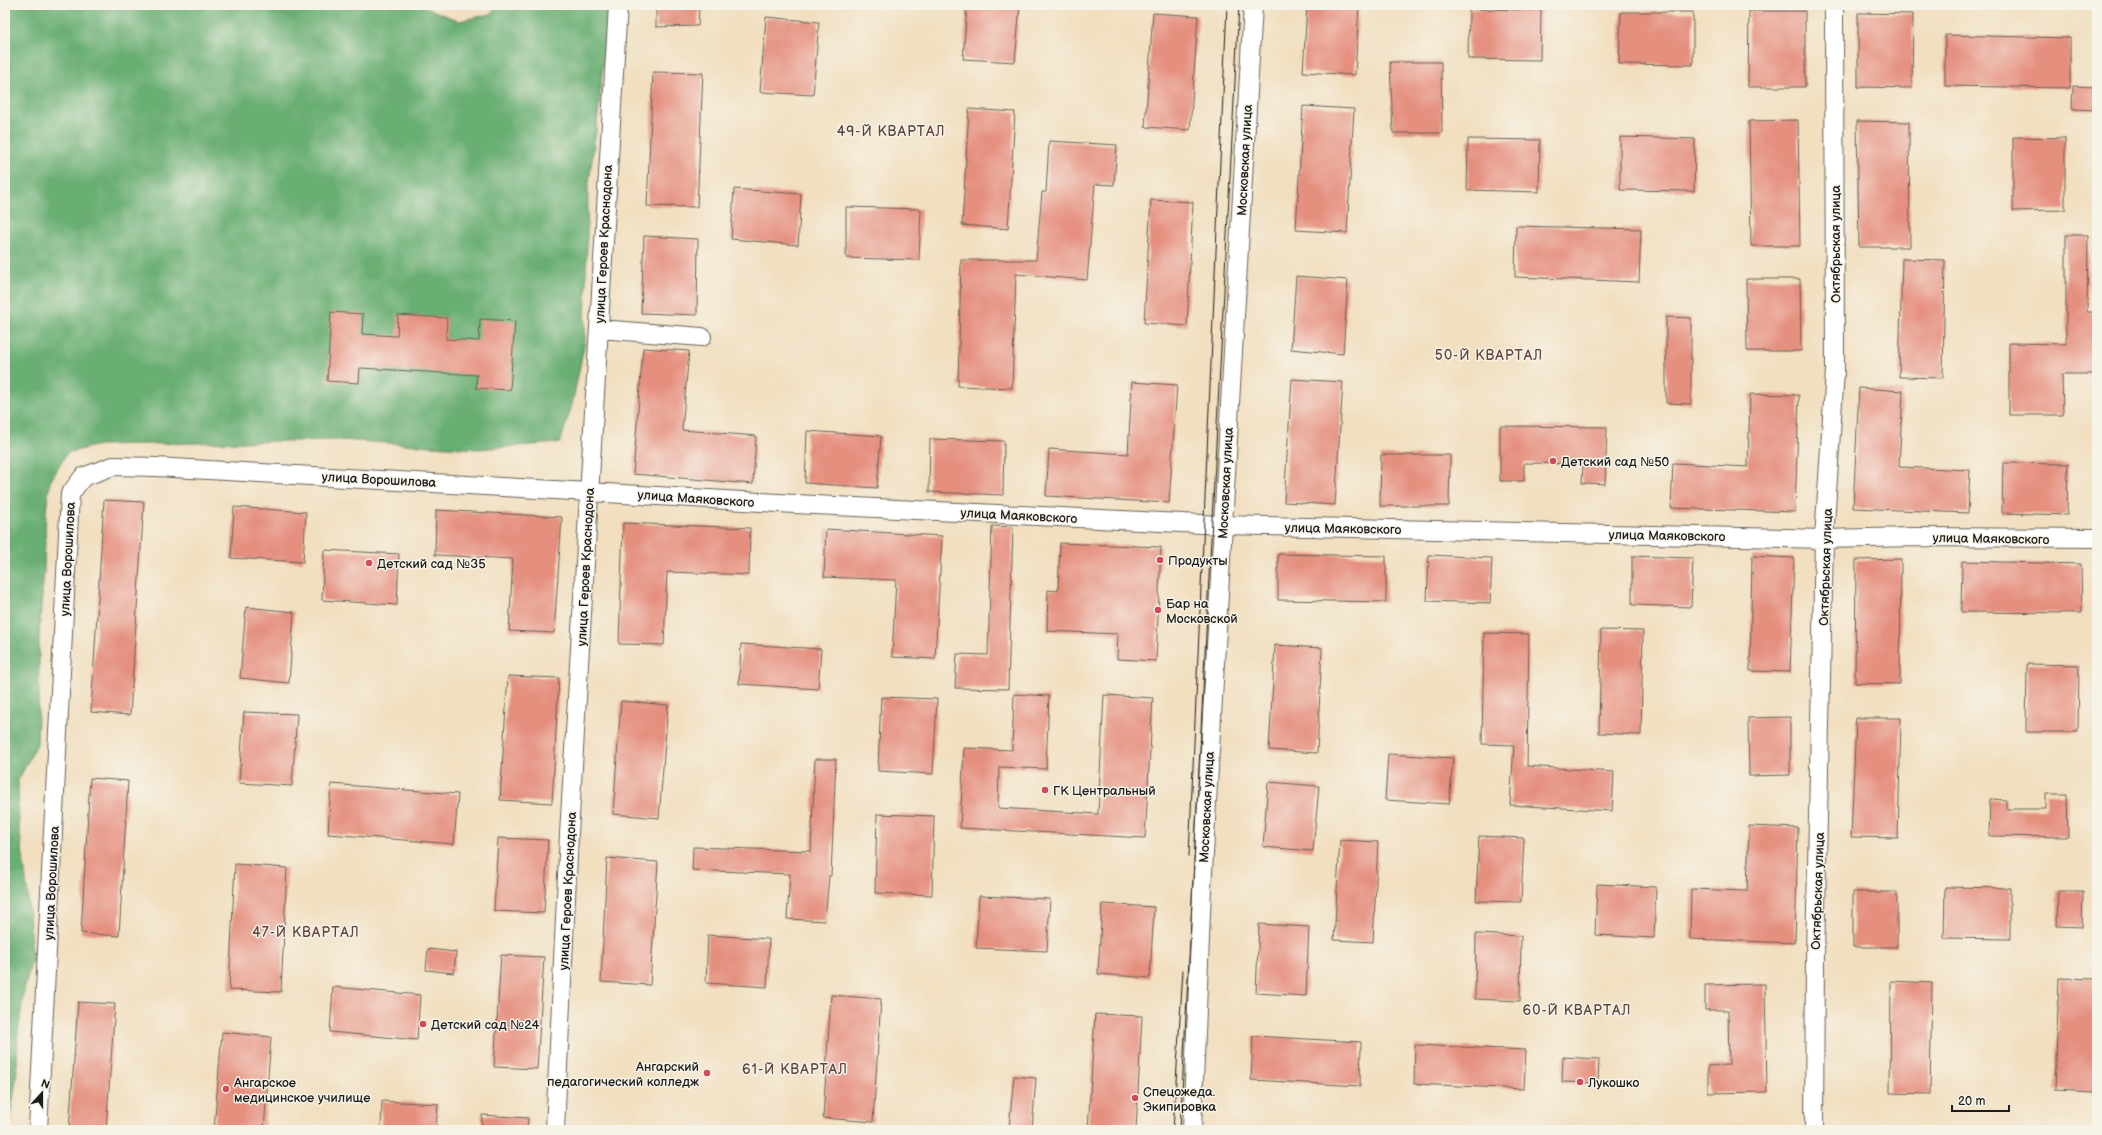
<svg xmlns="http://www.w3.org/2000/svg" width="2102" height="1135" font-family="'Balsamiq Sans',sans-serif">
<style>
.forest{fill:#69ae73;stroke:#426548}
.building{fill:#e58f7f}
.lines{fill:none;stroke-linecap:round;stroke-linejoin:round}
.street-casing{stroke:#676055;stroke-width:20}
.street{stroke:#fff;stroke-width:18}
.tram{stroke:#1c1c1c;stroke-width:1}
.poi-dot{fill:#d1495b;stroke:#f7f3e8;stroke-width:1.5}
.labels{text-anchor:middle;stroke-width:3;stroke-linejoin:round;paint-order:stroke}
.street-label{font-size:13px;fill:#1c1c1c;stroke:#f7f3e8}
.poi-label{font-size:13px;fill:#1c1c1c;stroke:#f7f3e8;text-anchor:start}
.neighbourhood-label{font-size:14px;letter-spacing:1px;fill:#62443f;stroke:#f7f3e8}
</style>
<rect width="100%" height="100%" fill="#f7f3e8"/>
<filter id="ink" filterUnits="userSpaceOnUse"><feTurbulence type="fractalNoise" baseFrequency=".025" numOctaves="2"/><feDisplacementMap in="SourceGraphic" scale="8" xChannelSelector="R" yChannelSelector="G"/><feConvolveMatrix kernelMatrix="1 2 1 2 8 2 1 2 1" color-interpolation-filters="sRGB"/></filter>
<filter id="wash" filterUnits="userSpaceOnUse"><feTurbulence type="fractalNoise" baseFrequency=".012" numOctaves="4" result="noise"/><feDisplacementMap in="SourceGraphic" scale="16" xChannelSelector="R" yChannelSelector="G"/><feGaussianBlur stdDeviation="0.9" result="paint"/><feColorMatrix in="noise" values="0 0 0 0 0 0 0 0 0 0 0 0 0 0 0 0 0 1.4 0 .05"/><feComposite in="paint" operator="in"/></filter>
<g filter="url(#wash)">
<rect width="100%" height="100%" fill="#f1dfc0"/>
<path class="forest" d="M5,5H420L459,21L491,14L498,5H608L599,108L588,189L585,342L572,405L560,443L478,449L340,440L99,445L67,453L50,482L46,511L44,571L39,633V691L37,744L18,781L19,825L28,896L32,959L24,991L18,1034L17,1071L9,1130H5V968L7,962L5,957Z"/>
<g id="blocks">
<path class="building" d="M656,5H699L698,26L656,27Z
M967,5H1020L1015,62L963,59Z
M1307,5H1359L1355,75L1303,72Z
M1469,9L1541,10L1540,60L1468,59Z
M1749,11H1805V87H1748Z
M1621,12H1693V65L1619,64Z
M1153,13L1198,16L1190,130L1145,127Z
M1858,13L1913,14L1912,88L1858,87Z
M766,17L819,22L813,95L760,92Z
M1945,35L2070,38V88L1945,86Z
M1390,62H1441L1442,133H1393Z
M653,72L703,73L697,207L647,206Z
M2073,86L2097,87V110L2072,109Z
M1303,106L1354,109L1347,233L1296,230Z
M969,109L1015,112L1008,229L962,225Z
M1798,120L1800,246H1751L1749,121Z
M1857,121L1909,122L1910,247H1859Z
M1620,137L1695,139L1694,191L1620,190Z
M2013,137L2065,138V210L2013,211Z
M1468,139L1540,140L1539,192L1467,190Z
M1049,141L1117,145L1114,185L1095,184L1087,280L1016,274L1012,388L958,386L961,260H1036L1042,192H1046Z
M734,189L801,194L798,245L731,239Z
M1151,200L1193,202L1187,326L1144,323Z
M846,207L921,209L919,260L846,258Z
M1516,226L1641,229L1639,282L1515,277Z
M2066,235H2088L2087,312H2097V374H2062L2063,415H2009V343L2066,344Z
M644,236L698,239L697,315L641,313Z
M1902,259L1945,260L1943,378L1899,377Z
M1296,276L1348,280L1343,354L1291,349Z
M1746,279H1800L1801,351H1747Z
M331,312L363,314L362,334L397,336L398,315L447,318L446,339L479,341L480,319L515,321L510,390L476,388L477,375L360,368L359,383L327,381Z
M1666,317L1691,318V404L1666,403Z
M643,348L689,351L682,430L756,436L753,484L633,474Z
M1292,379L1343,382L1335,505L1284,502Z
M1132,382L1177,385L1169,503L1046,496L1049,449L1128,454Z
M1859,388L1903,391L1899,467L1970,470L1968,513L1853,508Z
M1750,394L1799,395L1795,512L1671,508L1673,463L1748,467Z
M1500,426L1607,427L1605,484L1582,483L1583,464L1524,463V481H1500Z
M807,431L881,436L877,488L805,483Z
M930,439L1004,441L1003,495L929,492Z
M1381,455H1450L1449,506H1380Z
M2003,463L2068,464L2067,515L2002,513Z
M104,500L144,502L130,715L91,712Z
M234,507L306,512L303,562L231,558Z
M436,510L562,517L554,633L509,631L513,559L435,555Z
M623,523L750,528L749,575L667,572L664,645L619,644Z
M992,526L1013,527L1008,689L955,688L957,654L988,655Z
M826,529L942,536L935,659L892,657L896,580L824,577Z
M1060,543L1161,547L1156,661L1117,659L1118,634L1047,631L1048,590L1058,591Z
M324,550L399,554L397,605L322,600Z
M1278,554L1386,556V602L1278,600Z
M1429,555L1492,558L1490,603L1427,601Z
M1632,556L1693,558L1691,607L1632,605Z
M1752,556L1794,558L1790,672L1750,671Z
M1901,559L1900,684L1855,683L1856,560Z
M1962,561L2081,564L2082,613L1961,612Z
M246,607L294,612L289,683L240,678Z
M1601,630L1643,631L1641,735L1599,733Z
M1484,633L1529,634L1527,766L1614,772L1612,811L1510,805L1514,745L1482,744Z
M741,644L821,649L818,689L739,684Z
M1275,645L1322,648L1317,753L1269,750Z
M2027,664L2079,665L2078,732H2026Z
M508,676L559,678L552,803L500,800Z
M1014,694L1049,696L1046,769L999,767L998,808L1098,814L1104,695L1153,698L1145,838L960,828L964,748L1012,750Z
M881,697L937,699L933,774L878,771Z
M621,701L668,705L659,818L613,814Z
M244,712L297,714L292,786L239,783Z
M1790,717V775L1749,776L1748,718Z
M1856,718H1901L1898,838L1851,837Z
M1388,754L1453,758L1449,804L1385,800Z
M815,759H836L831,876H829L825,921L787,919L790,874L692,870L693,847L811,851Z
M90,778L128,781L119,936L81,933Z
M1268,782L1319,786L1313,851L1263,847Z
M331,784L458,794L454,844L328,834Z
M2046,794H2067L2068,837L1989,836L1990,799L2006,800V809H2046Z
M877,814L934,816L932,895L875,893Z
M1749,826L1798,828L1795,943L1690,939L1691,889L1747,891Z
M1479,836L1524,838L1521,902L1476,901Z
M498,838L548,840L544,913L494,911Z
M1340,840L1378,842L1373,942L1334,940Z
M607,858L658,862L650,985L601,982Z
M235,864L287,868L281,992L229,990Z
M1597,884L1656,887L1654,938L1595,935Z
M1945,887L2010,888V939L1944,938Z
M2058,891H2083L2082,927L2057,926Z
M1853,892H1897V947H1853Z
M979,896L1050,899L1047,951L976,948Z
M1102,904L1154,907L1150,978L1098,974Z
M1259,924L1309,927L1306,996L1256,993Z
M1476,934L1521,936L1520,1001L1475,999Z
M708,935L769,939L767,987L706,983Z
M428,949L456,952L454,973L426,970Z
M501,955L544,957L537,1069L494,1067Z
M2059,978L2097,979L2095,1092L2055,1090Z
M1891,981L1932,983L1930,1094L1890,1093Z
M1765,984L1767,1092L1708,1093V1066L1729,1065L1728,1010H1705V985Z
M333,987L420,995L417,1040L330,1032Z
M831,995L881,999L873,1122L823,1118Z
M78,1002L115,1004L106,1130H69Z
M1095,1014L1142,1016L1136,1130H1088Z
M222,1032L271,1037L264,1130H214Z
M1253,1036L1361,1042L1360,1086L1251,1080Z
M1415,1045L1526,1050L1524,1089L1414,1084Z
M1563,1057L1599,1059L1598,1083L1562,1082Z
M1014,1076L1036,1078L1032,1130L1009,1128Z
M382,1101L438,1104L436,1130L381,1129Z
M482,1115L528,1118L527,1130H481Z"/>
</g>
</g>
<g filter="url(#ink)">
<use href="#blocks" fill-opacity="0" stroke="#676055" stroke-width="1"/>
<g class="lines">
<defs>
<path id="street" d="M599,329L702,337
M38,1130L70,494L83,477L113,466L156,467L795,504L1222,525L1824,539L1914,537L2097,538
M555,1130L569,834L618,5
M1192,1130L1202,889L1253,5
M1814,1130L1815,957L1824,539L1835,371L1834,5"/>
</defs>
<use href="#street" class="street-casing"/>
<use href="#street" class="street"/>
<path class="tram" d="M1189,856L1227,5
M1173,1130L1183,970
M1180,1130L1239,5"/>
</g>
</g>
<g class="poi-dot">
<circle cx="1553" cy="461" r="4"/>
<circle cx="1160" cy="560" r="4"/>
<circle cx="369" cy="563" r="4"/>
<circle cx="1158" cy="610" r="4"/>
<circle cx="1045" cy="790" r="4"/>
<circle cx="423" cy="1024" r="4"/>
<circle cx="707" cy="1073" r="4"/>
<circle cx="1580" cy="1082" r="4"/>
<circle cx="226" cy="1089" r="4"/>
<circle cx="1135" cy="1098" r="4"/>
</g>
<g class="labels">
<g class="street-label">
<text transform="translate(1244 160) rotate(-87)" y="5">Московская улица</text>
<text transform="translate(603 244) rotate(-87)" y="5">улица Героев Краснодона</text>
<text transform="translate(1835 244) rotate(-90)" y="5">Октябрьская улица</text>
<text transform="translate(379 479) rotate(3)" y="5">улица Ворошилова</text>
<text transform="translate(1225 483) rotate(-87)" y="5">Московская улица</text>
<text transform="translate(696 498) rotate(4)" y="5">улица Маяковского</text>
<text transform="translate(1019 515) rotate(3)" y="5">улица Маяковского</text>
<text transform="translate(1343 528) rotate(1)" y="5">улица Маяковского</text>
<text transform="translate(1667 535) rotate(1)" y="5">улица Маяковского</text>
<text transform="translate(1991 538) rotate(1)" y="5">улица Маяковского</text>
<text transform="translate(67 559) rotate(-87)" y="5">улица Ворошилова</text>
<text transform="translate(585 567) rotate(-87)" y="5">улица Героев Краснодона</text>
<text transform="translate(1825 567) rotate(-88)" y="5">Октябрьская улица</text>
<text transform="translate(1206 807) rotate(-87)" y="5">Московская улица</text>
<text transform="translate(51 883) rotate(-87)" y="5">улица Ворошилова</text>
<text transform="translate(567 891) rotate(-87)" y="5">улица Героев Краснодона</text>
<text transform="translate(1817 891) rotate(-88)" y="5">Октябрьская улица</text>
</g>
<g class="poi-label">
<text x="1561" y="466">Детский сад №50</text>
<text x="1168" y="565">Продукты</text>
<text x="377" y="568">Детский сад №35</text>
<text x="1166" y="608">Бар на<tspan x="1166" dy="15">Московской</tspan></text>
<text x="1053" y="795">ГК Центральный</text>
<text x="431" y="1029">Детский сад №24</text>
<text x="699" y="1071" text-anchor="end">Ангарский<tspan x="699" dy="15">педагогический колледж</tspan></text>
<text x="234" y="1087">Ангарское<tspan x="234" dy="15">медицинское училище</tspan></text>
<text x="1588" y="1087">Лукошко</text>
<text x="1143" y="1096">Спецожеда.<tspan x="1143" dy="15">Экипировка</tspan></text>
</g>
<g class="neighbourhood-label">
<text x="891" y="136">49-Й КВАРТАЛ</text>
<text x="1489" y="360">50-Й КВАРТАЛ</text>
<text x="306" y="937">47-Й КВАРТАЛ</text>
<text x="1577" y="1015">60-Й КВАРТАЛ</text>
<text x="795" y="1074">61-Й КВАРТАЛ</text>
</g>
</g>
<rect width="2102" height="1135" fill="none" stroke="#f7f3e8" stroke-width="20"/>
<g transform="translate(42 1093) rotate(21)" stroke="#f7f3e8" stroke-width="3" paint-order="stroke">
<path d="M0-3L7 15L0 10L-7 15Z" fill="#1c1c1c"/>
<text y="-6" font-size="11" font-weight="bold" text-anchor="middle" fill="#1c1c1c">N</text>
</g>
<path d="M1952 1105v6h57v-6" fill="none" stroke="#1c1c1c" stroke-width="2"/>
<text x="1958" y="1105" font-size="12" fill="#1c1c1c" stroke="#f7f3e8" stroke-width="3" paint-order="stroke">20 m</text>
</svg>
